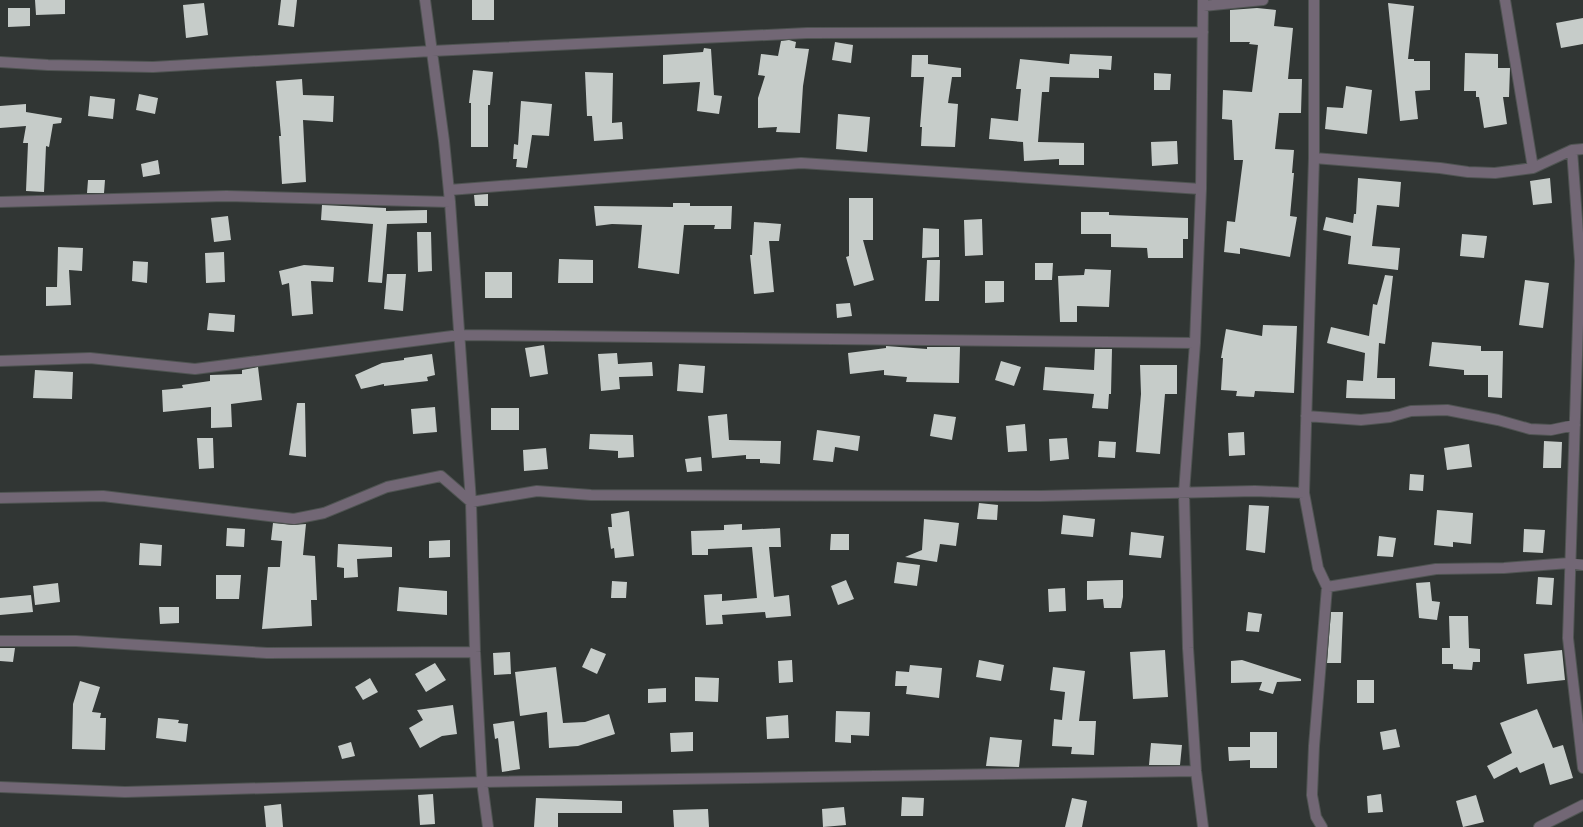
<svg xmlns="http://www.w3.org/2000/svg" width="1583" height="827" font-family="'Open Sans',sans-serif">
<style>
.building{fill:#c6ccc9}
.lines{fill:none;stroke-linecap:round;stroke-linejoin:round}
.minor-casing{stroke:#4f5452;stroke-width:12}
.minor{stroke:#726775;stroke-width:10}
</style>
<rect width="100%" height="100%" fill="#313634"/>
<path class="building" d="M35,0H65V14L36,15Z
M281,0H297L294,27L278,25Z
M472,0H494V20H472Z
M204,3L208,35L186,38L183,5Z
M1388,3L1414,6L1408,59H1414V61H1430V90L1415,91L1418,119L1400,121Z
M8,8H30V26L8,27Z
M1257,8L1276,10L1274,26L1293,28L1288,79H1302L1301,113H1279L1275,149L1294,150L1292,173H1294L1290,216L1297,217L1290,257L1240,248V254L1224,252L1227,221L1235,222L1243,160H1234L1232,120L1222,119L1223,90L1252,92L1258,45L1249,44L1250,42H1230V10Z
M1583,18V44L1561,48L1556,23Z
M789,40L796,42L795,48L809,49L803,86L800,133L776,132L777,127L758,128V98L765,76L758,75L761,54L778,56L781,41Z
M835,42L853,45L851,63L832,60Z
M704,48L711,49L714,95L722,96L719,114L697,111L700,82L663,84V55L703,52Z
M1465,53L1498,54V68H1510L1509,97H1503L1507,124L1484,128L1479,97H1476V91H1464Z
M1070,54L1112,56L1111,70L1099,69V78L1050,77L1049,92H1042L1038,142L1084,143V165H1059V159L1024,161L1023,142L989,139L991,118L1018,121L1021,89H1016L1020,59L1069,64Z
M912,55H928V64L961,68V77H952L948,103L958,104L955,147L921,146L922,127H920L924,77H911Z
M473,70L493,72L490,105H488V147H471V103H469Z
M585,72L613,73L612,123L622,122L623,139L594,141L592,116H587Z
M1154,73L1171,74L1170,90H1154Z
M302,79L303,95L334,96L333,122L303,120L306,182L282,184L279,136H281L276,81Z
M1346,86L1372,90L1367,134L1325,129L1327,107L1343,108Z
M139,94L158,98L155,114L136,110Z
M90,96L115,99L113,119L88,116Z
M521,101L552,104L549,136L532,135L527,168L516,167L517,159H513L514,144L518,145Z
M26,104V112L62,118L61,123L53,124L49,147L46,146L44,192L26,191L28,143H23L26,126L0,128V106Z
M838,114L870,117L867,152L836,149Z
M1177,141L1178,164L1152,166L1151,142Z
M158,160L160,174L143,177L141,164Z
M1358,178L1401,182L1399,207L1377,205L1372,246L1400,248L1398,270L1348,264L1351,236L1323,230L1326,217L1353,223L1354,214H1356Z
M1550,178L1552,203L1533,205L1530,181Z
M88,180H105L104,193H87Z
M488,194V206H475L474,195Z
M849,198H873V240H863L874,280L854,286L846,257L849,256Z
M673,203H690V206H732L731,229H714L715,225H684L679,274L638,268L642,225L612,224L596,226L594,206L673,207Z
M322,205L386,208V211L427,210V223L387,224L382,283L368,282L373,224L321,220Z
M1081,212H1109V215L1188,218V239H1183V258H1148L1147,248L1111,247V234H1081Z
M228,216L231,240L214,242L211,218Z
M982,219L983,255L965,256L964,220Z
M754,222L781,224L779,241H769L774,292L754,294L750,255H752Z
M923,228L939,229V257L922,258Z
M417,232H431L432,271L418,272Z
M1462,234L1487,236L1484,258L1460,256Z
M58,247L83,248L82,271L69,270L71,305L46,306V287H57Z
M224,252L225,282L206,283L205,253Z
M559,259L593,260V283H558Z
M927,260H940L939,301H925Z
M133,261L148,262L147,283L132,281Z
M1035,263H1053L1052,280H1035Z
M304,265L334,267L333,282L311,281L313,314L292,316L289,283L282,285L279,271Z
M1085,269L1111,270L1109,307L1077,306V322H1060L1058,276L1084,275Z
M485,272H512V298H485Z
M387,274H406L403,311L384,309Z
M1385,275L1393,276L1385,344L1379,343L1377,378H1395V399L1346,398L1347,380L1363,381L1365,353L1327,343L1331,327L1369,336L1373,304L1377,305Z
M1525,280L1549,283L1543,328L1519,325Z
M985,281H1004V302L985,303Z
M850,303L852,316L837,318L836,304Z
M209,313L235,315L234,332L207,330Z
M1263,325L1297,326L1294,393L1255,391L1254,397L1236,396L1237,391L1221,390L1223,358H1221L1226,329L1262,336Z
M1432,342L1481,346V351H1503L1502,398L1488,397V375H1464V370L1429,366Z
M544,345L548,374L530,377L525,348Z
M886,346L927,349V347H960L959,383L906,382L907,377L884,375V370L850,374L848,353L886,348Z
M1095,349H1112L1111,394H1109L1108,409L1092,408L1094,394L1043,390L1045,367L1094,370Z
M617,353L618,364L652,362L653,376L619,377L620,389L601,391L598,354Z
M432,354L435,375L427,377L428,381L384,386V384L361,389L355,375L382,363L404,360V358Z
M1001,361L1021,367L1014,386L995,380Z
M679,364L705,366L703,393L677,391Z
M1140,365H1177V394H1165L1160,454L1136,452L1141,394Z
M258,367L262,400L231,404L232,427L211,428V407L163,412L162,390L183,388L182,385L210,381V375L242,374V370Z
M35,370L73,372L72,399L33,398Z
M297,403H305L306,457L289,455Z
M435,407L437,432L413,434L411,409Z
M491,408H519V430H491Z
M727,414L729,440L781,441L780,464L760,463V459H746V455L712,458L708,416Z
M934,414L956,417L952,440L930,436Z
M1025,424L1027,451L1008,452L1006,426Z
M817,430L860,436L858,451L835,447L833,462L813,460Z
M1244,432L1245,455L1229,456L1228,433Z
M590,434L633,435L634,457L618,458V451L589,449Z
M197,438H213L214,468L199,469Z
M1067,438L1069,459L1050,461L1049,439Z
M1099,441L1116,442L1115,458L1098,457Z
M1544,441L1562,442L1561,468H1543Z
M1469,444L1472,467L1447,470L1444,448Z
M546,448L548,469L524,471L523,450Z
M701,457L702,471L687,472L685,459Z
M1410,474L1424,475L1423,491L1409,490Z
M979,503L998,505L997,520L977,519Z
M1249,505L1269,506L1265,553L1246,550Z
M1437,510L1473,513L1471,544L1453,542V547L1434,545Z
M629,511L634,556L615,558L614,548L611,549L608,527H612L611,514Z
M1063,515L1095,519L1093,537L1061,534Z
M924,519L959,523L956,546L940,544L937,562L905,557L922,550Z
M273,523L293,525L306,524L303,555L315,556L317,600H311L312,626L262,629L268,567H280L282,541L271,540Z
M742,524V530L780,528L781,547H769L774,597L789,595L791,616L766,618L765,612L722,615L723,624L706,625L704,595L722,594V601L757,598L752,547L708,549V555H692L691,531L724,530V525Z
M227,528L245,529L244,547L226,546Z
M1524,529L1545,530L1543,553L1523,552Z
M1131,532L1164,536L1161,558L1129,555Z
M831,534H849V550H830Z
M1379,536L1396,538L1393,557L1377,556Z
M450,540V557L429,558V541Z
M140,543L162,545L161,566L139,565Z
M338,544L392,547V557L357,559L358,577L344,578V568L337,567Z
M897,562L920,565L917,586L894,583Z
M216,575H241L239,599H216Z
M1538,577L1554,578L1552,605L1536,604Z
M846,580L854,599L838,605L831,586Z
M1123,580V597L1121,608H1104L1103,599L1087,600V581Z
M612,581L627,582L626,598H611Z
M1430,582L1432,601L1440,602L1437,620L1419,618L1416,583Z
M58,583L60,602L35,605L33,586Z
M399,587L447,591V615L397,611Z
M1065,588L1066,611L1049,612L1048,589Z
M31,595L33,612L0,615V598Z
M159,607H179V623L160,624Z
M1248,612L1262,614L1259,632L1246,631Z
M1331,612H1343L1341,663H1327Z
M1449,616H1468L1469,648L1480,649V662H1473L1472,670L1453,669V664H1442V648H1450Z
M0,648H15L13,662L0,661Z
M591,648L606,654L597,674L582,667Z
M1165,650L1168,697L1133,699L1130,652Z
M1562,650L1565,680L1527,684L1524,654Z
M510,652L511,674L494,675L493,653Z
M792,660L793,682L779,683L778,661Z
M979,660L1004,665L1001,681L976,677Z
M1242,660L1301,679V681L1277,682L1273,694L1259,690L1262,682L1231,683V661Z
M435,663L446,680L426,692L415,674Z
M910,665L942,668L939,698L906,694L907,686H895L896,671L909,672Z
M556,667L563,723L585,722L609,714L615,734L578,746L549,748L547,712L520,716L515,672Z
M1053,667L1085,671L1079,721H1096L1094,755L1071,754L1072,747L1052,746L1054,719L1062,720L1065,692L1050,690Z
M695,677L719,678L718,702L695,701Z
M370,678L378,692L363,700L355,687Z
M1357,680H1374V703H1357Z
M80,681L100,687L92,712L101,713L100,718H106L105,750L72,749L73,704Z
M666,688V702L648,703V689Z
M453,705L457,734L442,736L420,748L409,728L423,720L417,710Z
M1537,709L1553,748L1563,745L1573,778L1550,785L1544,763L1520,773L1517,767L1494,779L1487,766L1512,753L1500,723Z
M836,711L870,712L869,736L851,735V743L835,742Z
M788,715L789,738L767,739L766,717Z
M158,718L179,720L178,723L188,724L186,742L156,738Z
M514,721L520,769L502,772L498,738L495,739L493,724Z
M1396,729L1400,747L1383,750L1380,732Z
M693,732V751L671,752L670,733Z
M1250,732H1277V768H1250V760L1229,761L1228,747H1250Z
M990,737L1022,740L1019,767L986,766Z
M351,742L355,756L342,759L338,746Z
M1151,743L1182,745L1180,765H1149Z
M433,794L435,824L420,825L418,795Z
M1381,794L1383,812L1368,813L1367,796Z
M1476,795L1484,822L1463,827L1456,801Z
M902,797L924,798L923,816H901Z
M536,798L622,801V813H558V827H534Z
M1072,798L1087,801L1082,827H1065Z
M281,804L283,827H266L264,806Z
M844,807L846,825L823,827L822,809Z
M708,809L709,827H674L673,810Z"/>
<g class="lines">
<defs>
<path id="minor" d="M425,0L444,141L450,202L471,502L475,652L482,782L488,827
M1203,0L1201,189L1195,343L1184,493L1188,648L1196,771L1203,827
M1314,0V158L1304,493L1318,568L1327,587L1314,746L1312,795L1316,817L1322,827
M1505,0L1533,168
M1203,6L1263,0
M0,62L48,65L153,67L432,51L807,33L1203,32
M1572,150L1580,261L1568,638L1583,768
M1314,158L1440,168L1468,172L1495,173L1533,168L1572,150L1583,149
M449,190L801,163L1201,189
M0,202L226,196L450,202
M0,361L90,358L195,369L460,335L1195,343
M1306,416L1361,420L1390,417L1411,411L1447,410L1498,420L1530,429L1551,430L1575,425
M0,498L103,496L294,519L324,513L387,487L441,476L471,502L537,491L591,495L1041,496L1255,491L1304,493
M1327,587L1436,569L1504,568L1569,563L1583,565
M0,641H76L267,653L475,652
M0,787L125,792L482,782L1196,771
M1539,827L1583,805"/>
</defs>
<use href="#minor" class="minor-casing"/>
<use href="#minor" class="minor"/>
</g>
</svg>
